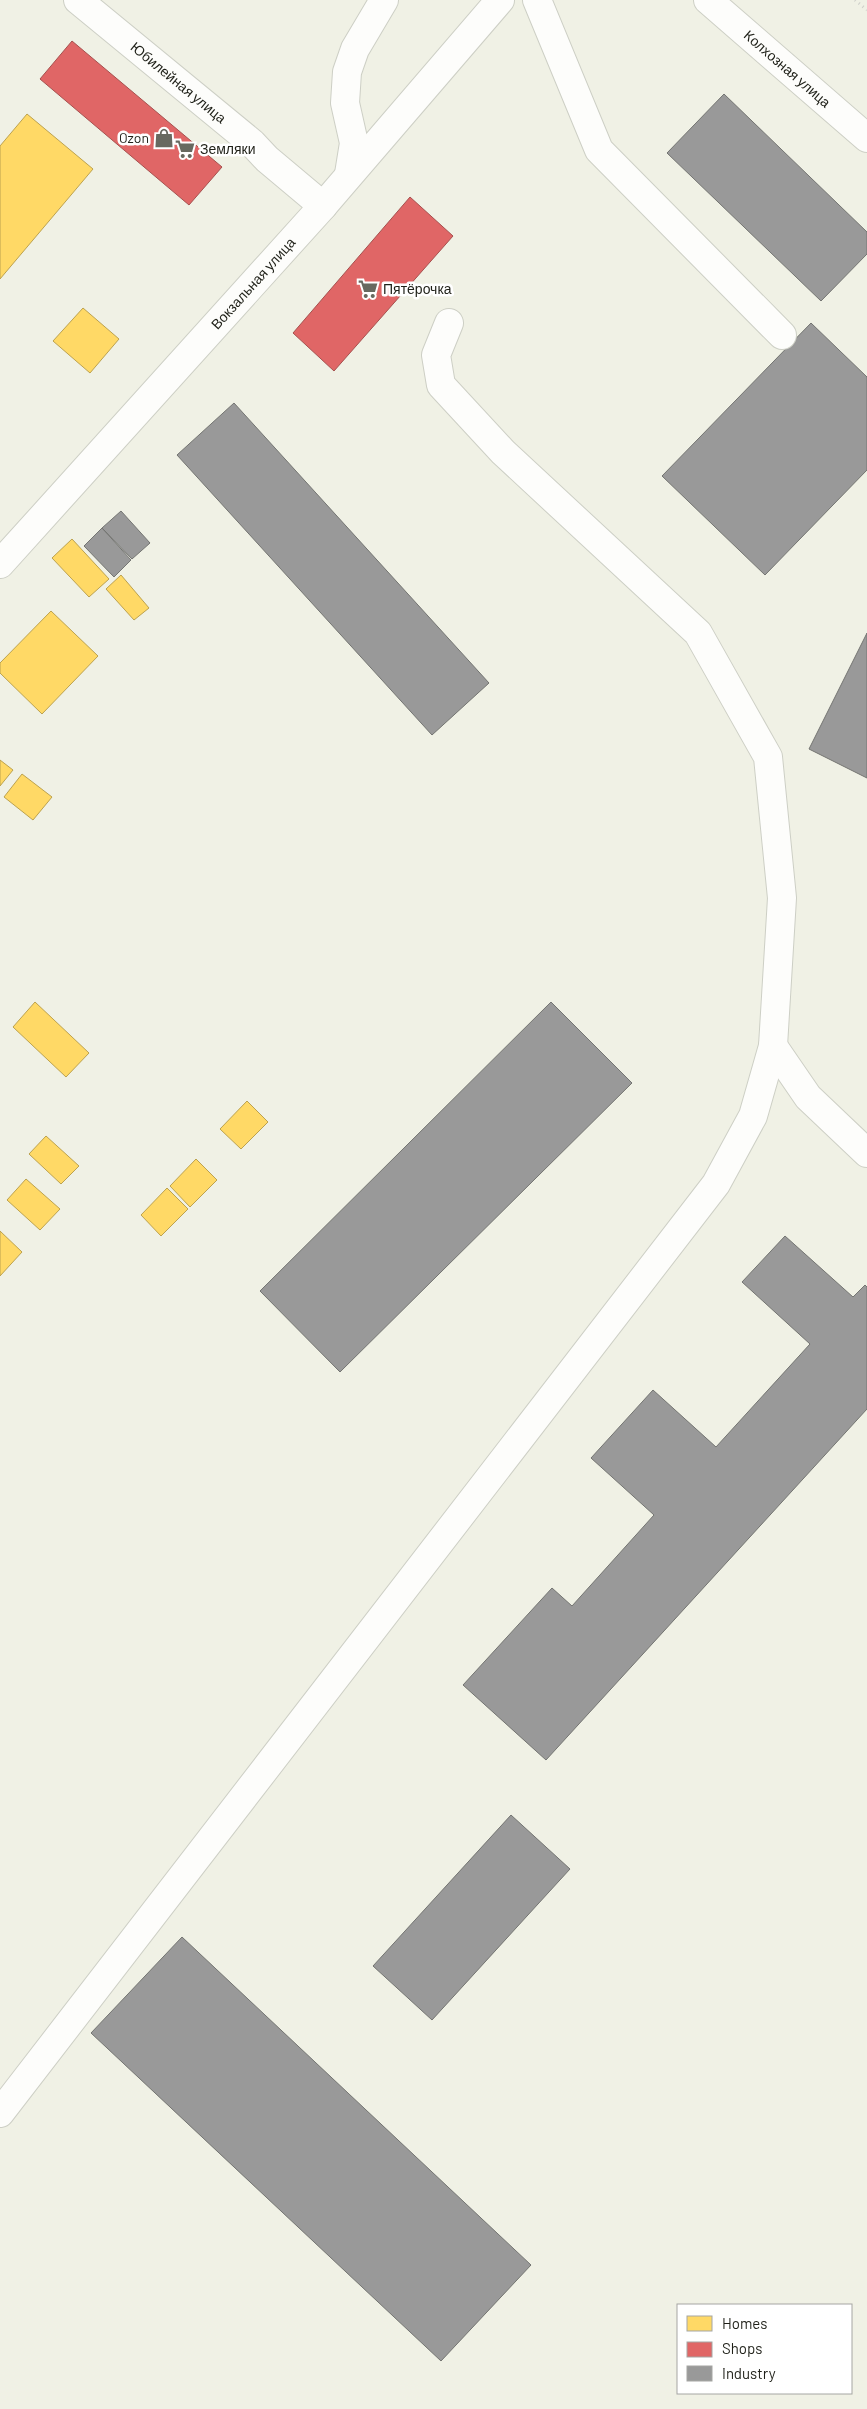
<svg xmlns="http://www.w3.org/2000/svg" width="867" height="2409" font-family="Barlow,sans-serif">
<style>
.homes{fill:#ffd966;stroke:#bca24f}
.shops{fill:#e06666;stroke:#a6514f}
.industry{fill:#999;stroke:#747572}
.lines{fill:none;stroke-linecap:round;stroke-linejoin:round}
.minor-casing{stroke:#cdcfc5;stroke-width:30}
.path{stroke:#cecfca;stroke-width:3;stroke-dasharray:1 4;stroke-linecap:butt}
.minor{stroke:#fdfdfb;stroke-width:28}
.labels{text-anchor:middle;stroke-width:5;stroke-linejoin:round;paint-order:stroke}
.street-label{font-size:14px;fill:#1f2018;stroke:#fff}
.poi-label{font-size:14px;fill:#1f2018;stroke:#fff;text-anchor:start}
</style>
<rect width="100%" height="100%" fill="#f0f1e5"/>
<path class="homes" d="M27,114L93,169L0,279V146Z
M83,308L119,339L90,373L53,341Z
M72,539L109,579L89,597L52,558Z
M121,575L149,608L134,620L106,589Z
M51,611L98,656L42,714L0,673V663Z
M0,760L13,770L0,786Z
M22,774L52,797L33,820L4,797Z
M35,1002L89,1053L66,1077L13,1027Z
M247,1101L268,1122L241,1149L220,1129Z
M46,1136L79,1166L61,1184L29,1154Z
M196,1159L217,1180L190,1207L170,1186Z
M26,1179L60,1209L40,1230L7,1200Z
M167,1188L188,1209L161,1236L141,1215Z
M0,1231L22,1252L0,1276Z"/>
<path class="shops" d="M72,41L222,167L189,205L40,79Z
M410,197L453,236L334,371L293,333Z"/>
<path class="industry" d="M724,94L867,232V254L821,301L667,153Z
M811,323L867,377V470L765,575L662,476Z
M234,403L489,683L432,735L177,455Z
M121,511L150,543L132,559L102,528Z
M102,528L131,560L114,577L84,546Z
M867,633V778L809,749Z
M551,1002L632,1083L340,1372L260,1291Z
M785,1236L853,1297L865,1285L867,1287V1409L546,1760L463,1685L552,1588L572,1606L654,1515L591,1458L653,1390L716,1447L810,1344L742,1282Z
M511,1815L570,1869L432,2020L373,1966Z
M182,1937L531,2265L441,2361L91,2033Z"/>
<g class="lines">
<defs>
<g id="minor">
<path id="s1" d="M78,0L252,143L267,159L323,206"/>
<path d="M537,0L599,150L782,335"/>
<path id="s2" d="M708,0L867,138"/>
<path d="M349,174L354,143L345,103L347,72L355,49L384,0"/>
<path id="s3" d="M0,564L323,206L500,0"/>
<path d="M773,1046L808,1097L867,1153"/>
<path d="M0,2113L716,1184L753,1116L773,1046L782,898L768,757L698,633L503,452L441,385L436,355L449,323"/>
</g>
</defs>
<use href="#minor" class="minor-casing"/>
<path class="path" d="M855,0L867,10"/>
<use href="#minor" class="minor"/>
</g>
<defs>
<symbol id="shop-bare" viewBox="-9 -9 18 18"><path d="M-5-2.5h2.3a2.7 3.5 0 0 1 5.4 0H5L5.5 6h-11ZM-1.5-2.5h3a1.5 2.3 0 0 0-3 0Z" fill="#686960" stroke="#fff" stroke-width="2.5" paint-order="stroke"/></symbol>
<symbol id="supermarket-bare" viewBox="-9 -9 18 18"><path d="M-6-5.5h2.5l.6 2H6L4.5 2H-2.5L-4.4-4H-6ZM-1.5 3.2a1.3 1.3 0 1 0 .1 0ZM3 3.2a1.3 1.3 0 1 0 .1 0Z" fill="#686960" stroke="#fff" stroke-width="2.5" paint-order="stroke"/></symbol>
</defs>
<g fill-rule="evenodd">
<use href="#shop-bare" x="150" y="124" width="28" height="28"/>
<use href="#supermarket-bare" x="171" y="135" width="28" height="28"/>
<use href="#supermarket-bare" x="354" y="275" width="28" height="28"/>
</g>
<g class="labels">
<g class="street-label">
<text dy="5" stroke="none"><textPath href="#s2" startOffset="105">Колхозная улица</textPath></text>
<text dy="5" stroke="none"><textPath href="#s1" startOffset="130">Юбилейная улица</textPath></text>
<text dy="5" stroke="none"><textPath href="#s3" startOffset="378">Вокзальная улица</textPath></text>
</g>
<g class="poi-label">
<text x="149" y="143" text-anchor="end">Ozon</text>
<text x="200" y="154">Земляки</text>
<text x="383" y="294">Пятёрочка</text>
</g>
</g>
<rect x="677" y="2304" width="175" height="90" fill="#ffffff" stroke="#a5a6a3"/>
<rect x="687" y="2316" width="25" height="15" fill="#ffd966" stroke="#a5a6a3"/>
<text x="722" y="2329" font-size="15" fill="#1f2018">Homes</text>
<rect x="687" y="2342" width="25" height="15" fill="#e06666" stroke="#a5a6a3"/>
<text x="722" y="2354" font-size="15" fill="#1f2018">Shops</text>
<rect x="687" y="2366" width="25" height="15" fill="#999999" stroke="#a5a6a3"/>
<text x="722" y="2379" font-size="15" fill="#1f2018">Industry</text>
</svg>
